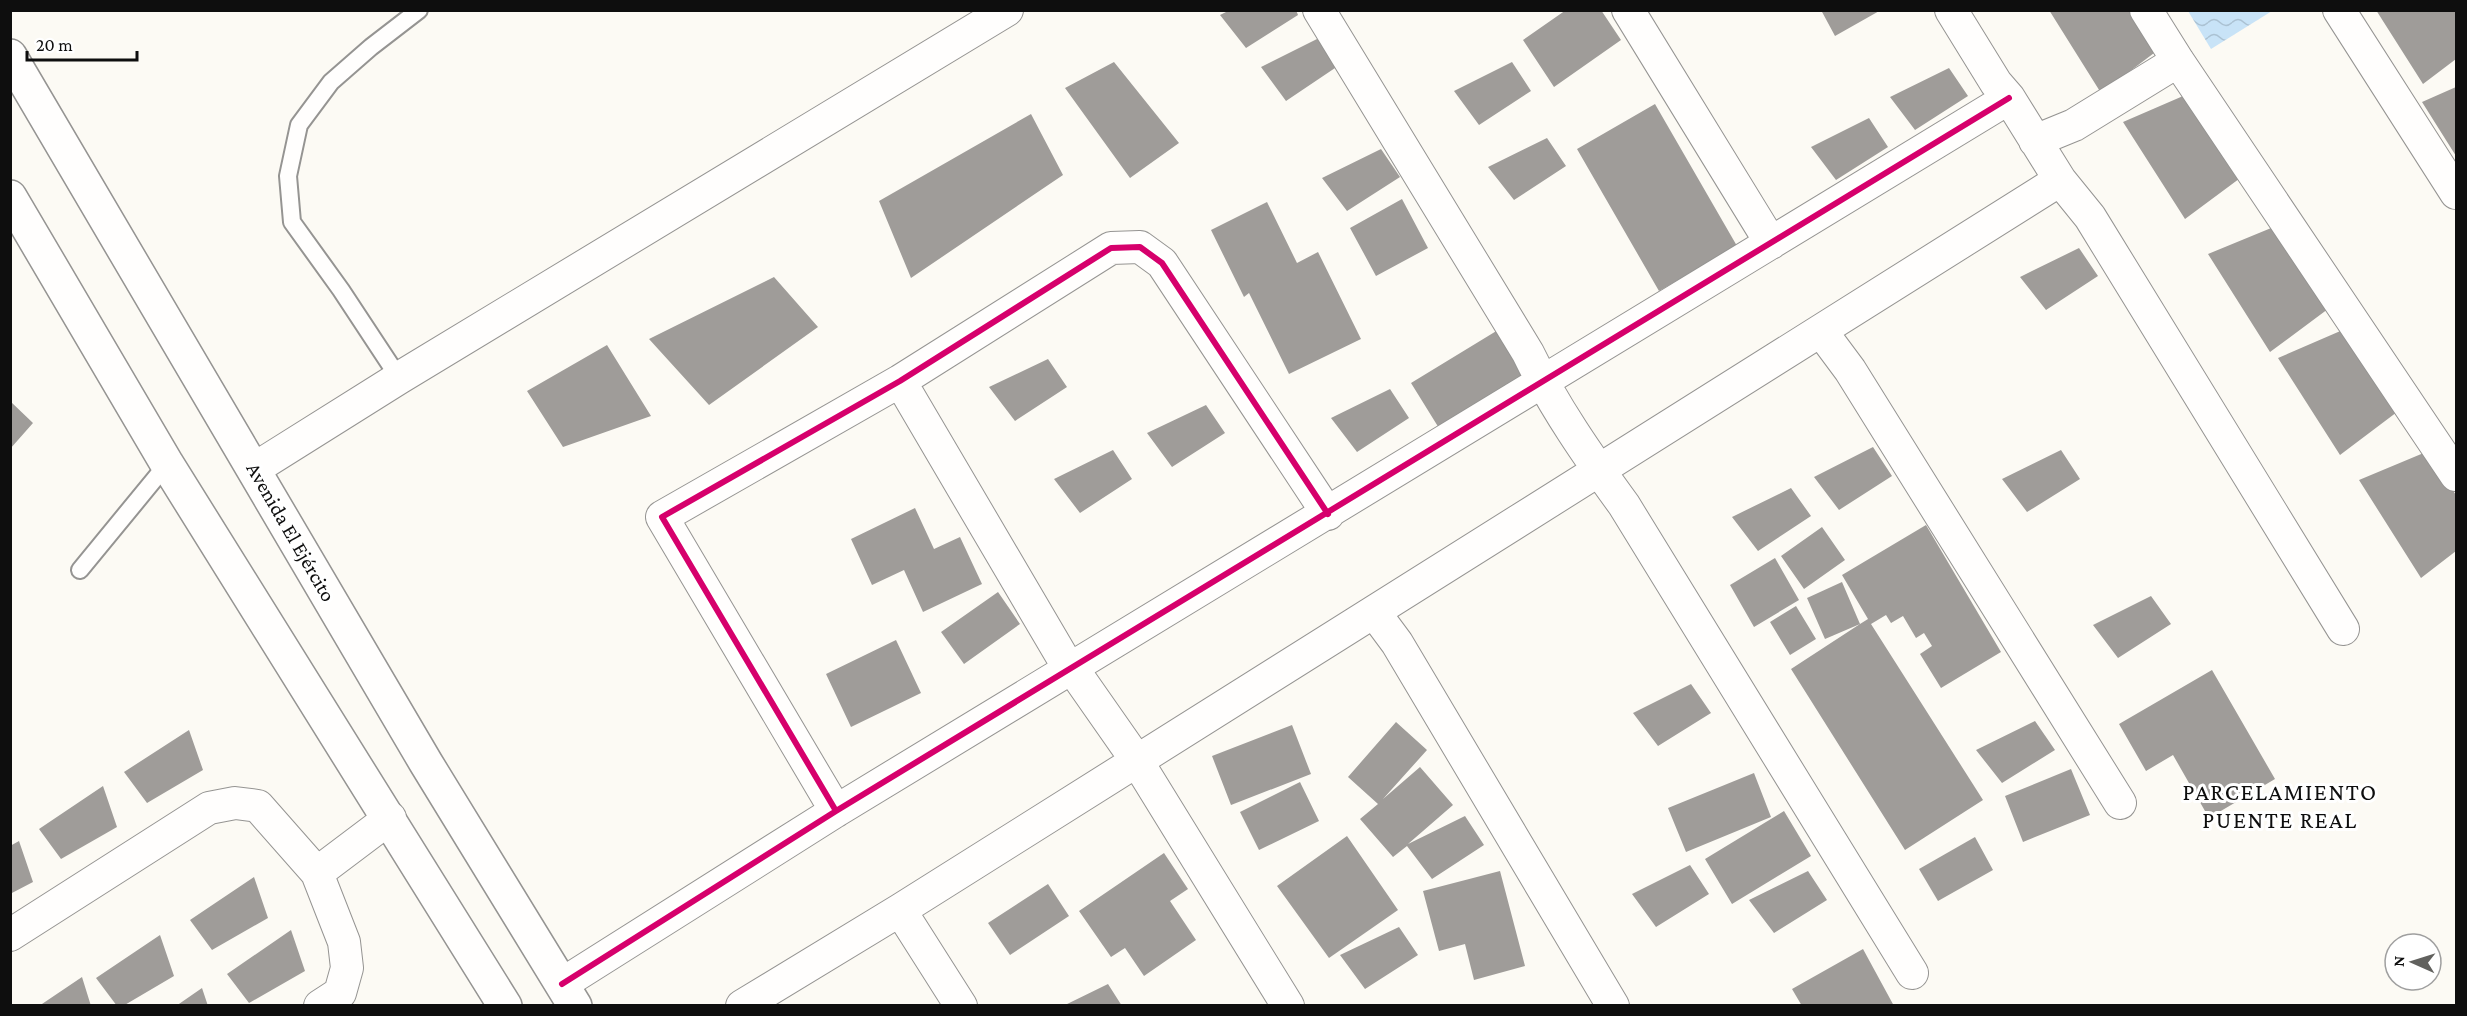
<svg xmlns="http://www.w3.org/2000/svg" width="2467" height="1016" font-family="'Crimson Pro',serif">
<style>
.water{fill:url(#water-waves)}
.building{fill:#9f9c99}
.lines{fill:none;stroke-linecap:round;stroke-linejoin:round}
.service-casing{stroke:#959492;stroke-width:20}
.minor-casing{stroke:#959492;stroke-width:34}
.tertiary-casing{stroke:#959492;stroke-width:36}
.service{stroke:#fffefd;stroke-width:16}
.minor{stroke:#fffefd;stroke-width:32}
.tertiary{stroke:#fffefd;stroke-width:33}
.cycleway-casing{stroke:#fff;stroke-width:10}
.cycleway{stroke:#d6006c;stroke-width:6}
.labels{text-anchor:middle;stroke-width:6;stroke-linejoin:round;paint-order:stroke}
.street-label{font-size:21px;fill:#0e0e0e;stroke:#fff}
.quarter-label{font-size:24px;letter-spacing:1.5px;fill:#0e0e0e;stroke:#fff}
</style>
<defs>
<pattern id="water-waves" width="16" height="10" patternUnits="userSpaceOnUse" patternTransform="scale(1.5)"><rect width="16" height="10" fill="#c8e3f7"/><path d="M0 5q4-4 8 0t8 0" fill="none" stroke="#abc2d3"/></pattern>
</defs>
<rect width="100%" height="100%" fill="#fcfaf4"/>
<path class="water" d="M2188,11H2272L2211,49Z"/>
<path class="building" d="M1230,10H1296L1298,15L1246,48L1220,15Z
M1566,10H1601L1621,40L1554,87L1523,40Z
M1821,10H1881L1835,36Z
M2049,10H2137L2162,47L2101,93Z
M2376,10H2456V59L2423,84Z
M1319,38L1338,66L1286,101L1261,67Z
M1114,62L1179,143L1130,178L1065,88Z
M1512,62L1531,91L1479,125L1454,91Z
M1949,68L1968,96L1915,130L1890,97Z
M2456,87V156L2422,102Z
M2190,93L2247,173L2185,219L2123,122Z
M1655,104L1737,246L1659,291L1577,149Z
M1031,114L1063,175L911,278L879,201Z
M1869,118L1888,147L1836,180L1811,147Z
M1547,138L1566,166L1514,200L1488,167Z
M1381,149L1400,177L1347,211L1322,178Z
M1402,199L1428,248L1376,276L1350,228Z
M1267,202L1297,263L1318,252L1361,339L1289,374L1249,293L1244,297L1211,230Z
M2276,226L2332,306L2270,352L2208,254Z
M2079,248L2098,276L2046,310L2020,277Z
M774,277L818,327L709,405L649,339Z
M2345,329L2401,409L2340,455L2278,358Z
M1498,330L1528,378L1442,433L1411,383Z
M607,345L651,416L563,447L527,391Z
M1048,359L1067,387L1015,421L989,387Z
M1390,389L1409,418L1357,452L1331,418Z
M10,401L33,423L10,449Z
M1206,405L1225,433L1172,467L1147,433Z
M1873,447L1892,476L1839,510L1814,477Z
M1113,450L1132,479L1080,513L1054,479Z
M2061,450L2080,479L2027,512L2002,479Z
M2426,452L2456,495V551L2421,578L2359,480Z
M1791,488L1811,516L1758,551L1732,517Z
M915,508L934,549L960,537L982,584L923,612L904,570L872,585L851,539Z
M1926,525L2001,652L1941,688L1920,654L1932,646L1924,633L1916,638L1903,616L1891,623L1886,615L1871,624L1983,800L1905,850L1791,669L1860,624L1825,639L1807,598L1842,582L1860,624L1868,619L1842,575Z
M1822,527L1845,560L1804,589L1781,556Z
M1775,558L1799,600L1754,627L1730,585Z
M998,592L1020,624L964,664L941,632Z
M2151,596L2171,624L2118,658L2093,625Z
M1796,606L1816,639L1790,655L1770,622Z
M896,640L921,693L851,727L826,674Z
M2212,670L2275,779L2209,818L2173,755L2146,771L2119,724Z
M1691,684L1711,713L1658,746L1633,713Z
M2035,721L2055,750L2002,783L1976,750Z
M1396,722L1427,750L1383,799L1420,767L1453,805L1408,844L1465,816L1484,845L1432,879L1407,846L1393,857L1360,819L1378,804L1348,777Z
M1292,725L1311,774L1231,805L1212,756Z
M189,730L203,770L147,803L124,772Z
M2071,769L2090,815L2023,842L2005,796Z
M1754,773L1771,817L1686,852L1668,808Z
M1300,782L1319,821L1259,850L1240,812Z
M103,786L117,827L61,859L39,829Z
M1784,811L1811,856L1732,904L1705,859Z
M1347,836L1398,910L1329,958L1277,886Z
M1975,837L1993,870L1938,901L1919,869Z
M19,841L33,882L10,894V846Z
M1164,853L1188,889L1170,901L1196,940L1144,976L1125,948L1111,957L1079,911Z
M1690,865L1709,894L1656,927L1632,894Z
M1500,871L1525,966L1474,980L1465,944L1439,951L1423,891Z
M1808,871L1827,900L1774,933L1749,900Z
M254,877L268,918L212,950L190,920Z
M1048,884L1069,916L1010,955L988,923Z
M1399,927L1418,955L1365,989L1340,955Z
M291,930L305,971L249,1003L227,974Z
M160,935L174,976L123,1006H117L96,978Z
M1863,949L1894,1006H1802L1792,989Z
M82,977L91,1006H39Z
M1108,984L1122,1006H1063Z
M202,988L208,1006H176Z"/>
<g class="lines">
<defs>
<path id="service" d="M399,378L341,290L292,222L288,176L299,125L331,82L371,47L419,10
M80,570L167,464"/>
<path id="minor" d="M1319,10L1528,353C1554,407 1589,457 1624,505L1912,973
M1628,10L1771,243
M1951,10L1996,83L2009,98L2060,180L2090,217L2343,629
M2146,10L2178,61L2456,475
M2339,10L2456,193
M2035,141L2074,125L2178,61
M1821,331L1850,370L2120,803
M900,381L1064,660L1072,668L1137,761L1288,1006
M254,469L399,378L1007,10
M1374,612L1397,643L1613,1006
M836,811L662,517L900,381L1111,248L1140,247L1162,263L1328,514
M317,873L390,818
M900,910L961,1006
M10,935L209,808L235,803L258,806L317,873L344,942L347,968L340,993L320,1006
M562,984L836,811L2009,98
M742,1006L900,910L2060,180"/>
<path id="tertiary" d="M10,56L426,763L575,1006
M10,197L167,464L505,1006"/>
</defs>
<use href="#service" class="service-casing"/>
<use href="#minor" class="minor-casing"/>
<use href="#tertiary" class="tertiary-casing"/>
<use href="#service" class="service"/>
<use href="#minor" class="minor"/>
<use href="#tertiary" class="tertiary"/>
<defs>
<path id="cycleway" d="M836,811L662,517L900,381L1111,248L1140,247L1162,263L1328,514
M562,984L836,811L2009,98"/>
</defs>
<use href="#cycleway" class="cycleway-casing"/>
<use href="#cycleway" class="cycleway"/>
</g>
<g class="labels">
<g class="street-label">
<text transform="translate(291 532) rotate(60)" y="7">Avenida El Ejército</text>
</g>
<g class="quarter-label">
<text x="2280" y="800">PARCELAMIENTO<tspan x="2280" dy="28">PUENTE REAL</tspan></text>
</g>
</g>
<rect width="2467" height="1016" fill="none" stroke="#0e0e0e" stroke-width="24"/>
<g transform="translate(2413 962) rotate(273)"><circle r="28" fill="#ffffff" stroke="#9f9f9f" stroke-width="1.5"/>
<path d="M0-4.5L10 22L0 15L-10 22Z" fill="#61615e"/>
<text y="-9" font-size="16" font-weight="bold" text-anchor="middle" fill="#0e0e0e">N</text>
</g>
<path d="M27 51v9h110v-9" fill="none" stroke="#0e0e0e" stroke-width="3"/>
<text x="36" y="51" font-size="18" fill="#0e0e0e" stroke="#ffffff" stroke-width="4.5" paint-order="stroke">20 m</text>
</svg>
